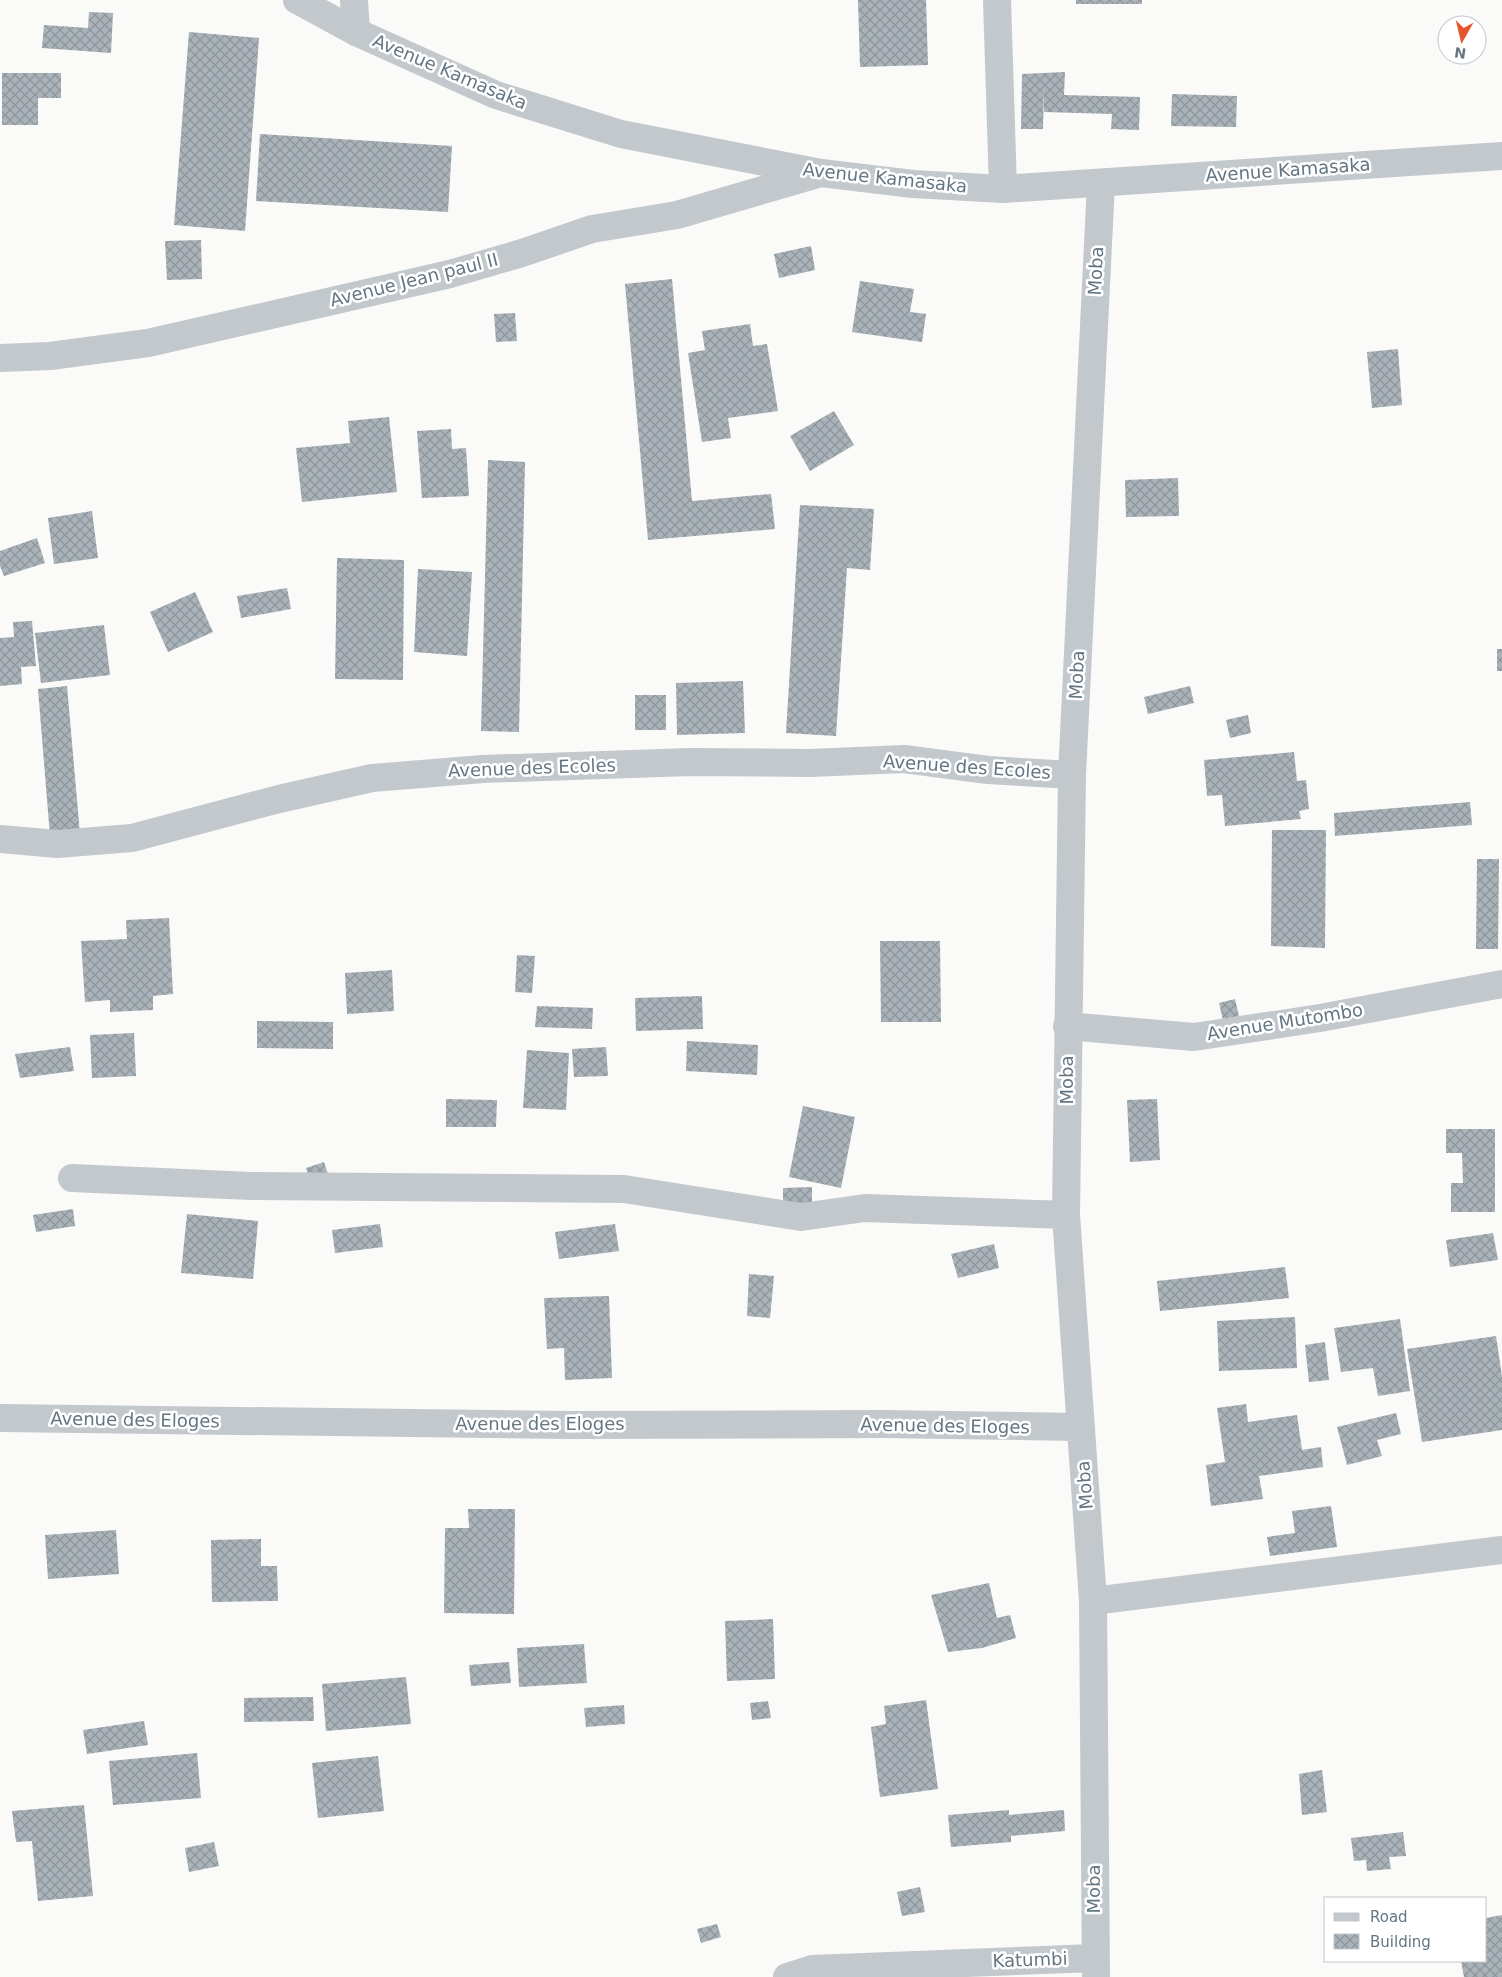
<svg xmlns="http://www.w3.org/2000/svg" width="1502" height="1977" font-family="'DejaVu Sans',sans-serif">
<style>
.building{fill:url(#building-cross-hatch)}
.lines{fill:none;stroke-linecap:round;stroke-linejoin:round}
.minor{stroke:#c3c8cc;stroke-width:28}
.tertiary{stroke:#c3c8cc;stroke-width:28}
.labels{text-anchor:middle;stroke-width:5;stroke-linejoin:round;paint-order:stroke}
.street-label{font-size:18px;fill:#657683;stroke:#fff}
</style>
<defs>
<pattern id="building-cross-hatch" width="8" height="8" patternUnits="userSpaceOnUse" patternTransform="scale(1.25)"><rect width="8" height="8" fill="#aab3b9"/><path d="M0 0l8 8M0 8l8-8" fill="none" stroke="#8e969c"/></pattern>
</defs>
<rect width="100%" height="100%" fill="#fafaf8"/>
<path class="building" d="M858,0H926L928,65L860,67Z
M1076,0H1142V4H1076Z
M89,12L113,13L111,53L42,48L44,25L88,28Z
M189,32L259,38L245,231L174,225Z
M1065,72L1064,95L1140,97L1139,130L1111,129L1112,114L1044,112V87L1043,129H1021L1022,74Z
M2,73H61V98H38V125H2Z
M1172,94L1237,96L1236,127L1171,126Z
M260,134L452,146L448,212L256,201Z
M201,240L202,279L167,280L165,241Z
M811,246L815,270L779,278L774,254Z
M672,279L692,501L771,494L775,529L648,540L625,284Z
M860,281L914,289L910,312L926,314L922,342L852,332Z
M515,313L517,341L496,342L494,314Z
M750,324L753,346L767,344L778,411L728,418L731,438L702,442L688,353L705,350L702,331Z
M1398,349L1402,405L1372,408L1367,352Z
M834,411L854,445L810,471L790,436Z
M389,417L397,492L302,502L296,448L350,443L348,421Z
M451,429L452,449L466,448L469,496L422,498L417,431Z
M488,460L525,462L519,732L481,731Z
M1178,478L1179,516L1126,517L1125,480Z
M800,505L874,509L870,570L847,568L836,736L786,733Z
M92,511L98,558L54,564L48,518Z
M37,538L45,563L4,576L0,566V551Z
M337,558L404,560L403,680L335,679Z
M418,569L472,572L467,656L414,652Z
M287,588L291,609L241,618L237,596Z
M195,592L213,632L168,652L150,612Z
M32,621L36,666L21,667L22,684L0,686V638L14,637L13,622Z
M104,625L110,675L41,683L35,633Z
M1497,649H1502V671H1497Z
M743,681L745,733L677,735L676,683Z
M67,686L80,834L50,836L38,689Z
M1190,686L1194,703L1148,714L1144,697Z
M635,695H666V730H635Z
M1248,715L1251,733L1230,738L1226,720Z
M1294,752L1297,781L1306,780L1309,809L1299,811L1301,819L1225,826L1222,795L1207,796L1204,760Z
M1470,802L1472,825L1335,836L1334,813Z
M1272,830H1326L1325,948L1271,946Z
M1477,859H1499L1498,949H1476Z
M169,918L173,994L153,996V1010L110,1012V1000L85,1002L81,941L127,939L126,920Z
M880,941H940L941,1022H881Z
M517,955L535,956L532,993L515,992Z
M392,970L394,1011L347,1014L345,973Z
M702,996L703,1029L636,1031L635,998Z
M1235,999L1239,1016L1223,1020L1219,1003Z
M537,1006L593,1008L592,1029L535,1027Z
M257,1021L333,1022V1049L257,1048Z
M134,1033L136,1076L92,1078L90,1035Z
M687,1041L758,1045L757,1075L686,1071Z
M70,1047L74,1071L20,1078L15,1054Z
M606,1047L608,1076L574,1077L572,1049Z
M527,1050L569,1053L566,1110L523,1108Z
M446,1099L497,1100L496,1127H446Z
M1157,1099L1160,1160L1130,1162L1127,1100Z
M803,1106L855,1117L841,1188L789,1177Z
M1446,1129H1495V1212H1451V1183H1463L1462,1153H1446Z
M324,1162L330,1180L311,1186L306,1168Z
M812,1187V1211H783V1188Z
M73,1209L75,1226L36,1232L33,1215Z
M187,1214L258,1221L253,1279L181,1273Z
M380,1224L383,1247L335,1253L332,1230Z
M615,1224L619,1251L559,1259L555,1232Z
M1493,1233L1498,1260L1450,1267L1446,1240Z
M994,1244L999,1268L958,1278L951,1254Z
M1285,1267L1289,1298L1160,1311L1157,1281Z
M749,1274L774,1276L770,1318L747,1316Z
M609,1296L612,1378L565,1380L564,1348L547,1349L544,1298Z
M1295,1317L1297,1368L1219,1371L1217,1321Z
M1400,1319L1410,1391L1378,1396L1373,1368L1341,1372L1334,1328Z
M1496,1336L1502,1376V1430L1422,1442L1407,1349Z
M1325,1342L1329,1380L1309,1382L1305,1345Z
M1246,1404L1248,1422L1297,1415L1302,1450L1321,1447L1323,1467L1259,1476L1263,1499L1211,1506L1206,1465L1225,1462L1217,1408Z
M1396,1413L1401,1434L1377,1440L1382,1456L1347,1465L1337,1427Z
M1331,1506L1337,1547L1270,1556L1267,1537L1295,1533L1292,1511Z
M468,1509H515L514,1614L444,1613L445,1528H469Z
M116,1530L119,1574L48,1579L45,1535Z
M261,1539V1566H277L278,1601L212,1602L211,1540Z
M989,1583L997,1618L1010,1615L1016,1638L982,1648L948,1652L931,1595Z
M773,1619L775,1679L727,1681L725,1621Z
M584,1644L587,1683L519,1687L517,1648Z
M509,1662L511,1683L471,1686L469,1665Z
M406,1677L411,1724L326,1731L322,1684Z
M313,1697L314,1721L244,1722V1698Z
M926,1700L938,1789L880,1797L871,1727L886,1724L884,1706Z
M768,1701L771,1718L752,1720L750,1703Z
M624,1705L625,1724L586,1727L584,1708Z
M144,1721L148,1745L87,1754L83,1730Z
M197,1753L201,1798L113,1805L109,1761Z
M378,1756L384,1811L318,1818L312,1763Z
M1322,1770L1327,1812L1302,1815L1299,1774Z
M84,1805L93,1896L38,1901L32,1841L16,1842L12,1811Z
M1009,1810V1815L1064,1810L1065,1831L1011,1836V1842L951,1847L948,1815Z
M1403,1832L1406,1856L1389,1857L1391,1869L1367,1871L1366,1860L1354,1861L1351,1838Z
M214,1842L219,1866L189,1872L185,1848Z
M920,1887L925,1912L902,1916L897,1892Z
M1502,1915V1977H1464L1461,1961H1486V1918Z
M717,1924L721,1937L701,1943L697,1929Z"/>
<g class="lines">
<path class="minor" d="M354,0L356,32
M997,0L1003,189
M0,358L50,356L148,343L450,274L522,253L592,229L677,215L821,173
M0,839L57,844L132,838L279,799L372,778L483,769L690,762L810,763L904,759L988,770L1072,775
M1067,1026L1194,1037L1320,1018L1502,984
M72,1178L251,1186L624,1189L801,1217L865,1208L1066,1215
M0,1418L570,1425L882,1424L1081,1427
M1093,1601L1502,1550
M787,1977L812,1969L1095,1958
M1096,1977L1093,1601L1066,1215L1072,775L1101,183"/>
<path class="tertiary" d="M297,0L356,32L496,95L621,134L821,173L913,184L1003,189L1502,156"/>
</g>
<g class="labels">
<g class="street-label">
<text transform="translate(450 72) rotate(23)" y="6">Avenue Kamasaka</text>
<text transform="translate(1288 170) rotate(-4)" y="6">Avenue Kamasaka</text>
<text transform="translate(885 178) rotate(6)" y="6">Avenue Kamasaka</text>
<text transform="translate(1096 271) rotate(-87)" y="6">Moba</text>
<text transform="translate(414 280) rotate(-14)" y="6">Avenue Jean paul II</text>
<text transform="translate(1077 675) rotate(-87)" y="6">Moba</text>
<text transform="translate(967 767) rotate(4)" y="6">Avenue des Ecoles</text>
<text transform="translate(532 768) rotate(-2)" y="6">Avenue des Ecoles</text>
<text transform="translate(1285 1022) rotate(-9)" y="6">Avenue Mutombo</text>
<text transform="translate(1067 1080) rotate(-90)" y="6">Moba</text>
<text transform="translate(135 1420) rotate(1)" y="6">Avenue des Eloges</text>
<text x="540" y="1430">Avenue des Eloges</text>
<text transform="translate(945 1426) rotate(1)" y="6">Avenue des Eloges</text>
<text transform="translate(1085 1485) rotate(-94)" y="6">Moba</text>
<text transform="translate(1094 1889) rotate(-90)" y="6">Moba</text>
<text transform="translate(1030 1960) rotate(-2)" y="6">Katumbi</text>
</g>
</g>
<rect x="1324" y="1897" width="162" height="65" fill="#ffffff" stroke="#c1c8cd"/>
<rect x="1334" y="1913" width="25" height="8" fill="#c3c8cc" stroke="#c1c8cd"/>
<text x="1370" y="1922" font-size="15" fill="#657683">Road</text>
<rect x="1334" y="1934" width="25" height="15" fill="url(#building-cross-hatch)" stroke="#c1c8cd"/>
<text x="1370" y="1947" font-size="15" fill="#657683">Building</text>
<g transform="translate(1462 40) rotate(188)"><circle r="24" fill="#ffffff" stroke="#c1c8cd"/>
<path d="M0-4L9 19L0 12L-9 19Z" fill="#e4572e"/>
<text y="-8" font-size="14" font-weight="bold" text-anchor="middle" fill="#657683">N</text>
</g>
</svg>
